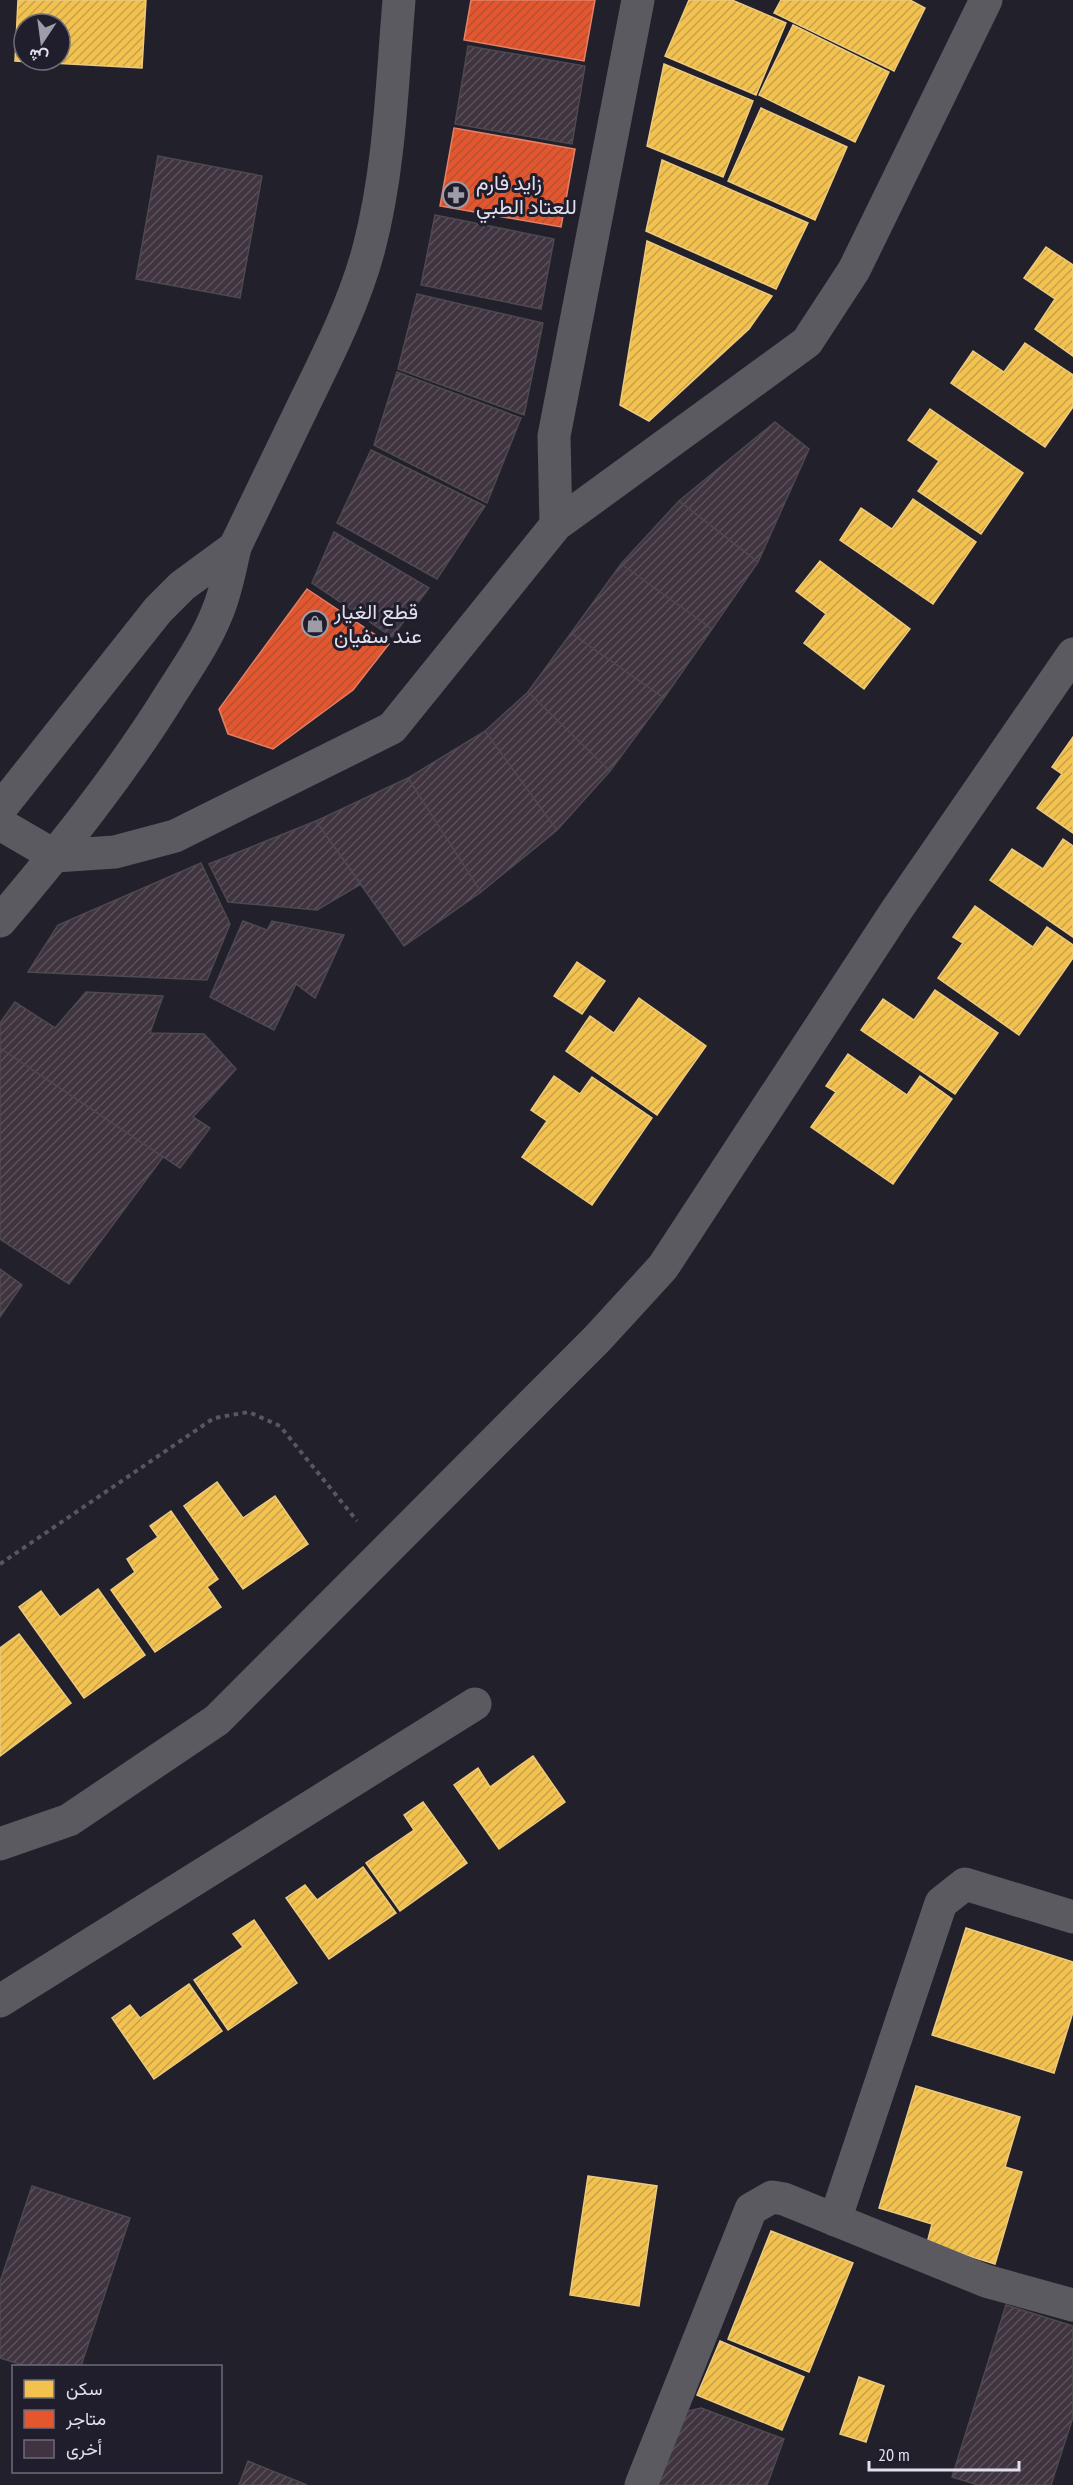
<svg xmlns="http://www.w3.org/2000/svg" width="1073" height="2485" font-family="'PT Sans Narrow',Vazirmatn,sans-serif">
<style>
.homes{fill:url(#homes-hatch);stroke:#edca7d;stroke-width:1.5;fill-rule:evenodd}
.shops{fill:url(#shops-hatch);stroke:#e38067;stroke-width:1.5}
.building{fill:url(#building-hatch);stroke:#4d494f;stroke-width:1.5}
.lines{fill:none;stroke-linecap:round;stroke-linejoin:round}
.path{stroke:#58575d;stroke-width:4;stroke-dasharray:4.5 4.5;stroke-linecap:butt}
.street{stroke:#5b5a61;stroke-width:33}
.secondary{stroke:#5b5a61;stroke-width:33}
.labels{text-anchor:middle;stroke-width:6;stroke-linejoin:round;paint-order:stroke}
.poi-label{font-size:21px;fill:#e1dfeb;stroke:#201d2d;text-anchor:start}
</style>
<defs>
<pattern id="homes-hatch" width="6" height="6" patternUnits="userSpaceOnUse" patternTransform="scale(1.5)"><rect width="6" height="6" fill="#f2c14e"/><path d="M-1 1l2-2M0 6l6-6M5 7l2-2" fill="none" stroke="#c6a24c"/></pattern>
<pattern id="shops-hatch" width="6" height="6" patternUnits="userSpaceOnUse" patternTransform="scale(1.5)"><rect width="6" height="6" fill="#e4572e"/><path d="M-1 1l2-2M0 6l6-6M5 7l2-2" fill="none" stroke="#b45135"/></pattern>
<pattern id="building-hatch" width="6" height="6" patternUnits="userSpaceOnUse" patternTransform="scale(1.5)"><rect width="6" height="6" fill="#3f343f"/><path d="M-1 1l2-2M0 6l6-6M5 7l2-2" fill="none" stroke="#5a515b"/></pattern>
</defs>
<rect width="100%" height="100%" fill="#22202a"/>
<path class="homes" d="M18,0H146L142,68L15,61ZM24,24H60V60H24Z
M689,0H732L786,23L756,95L665,56Z
M781,0H910L925,8L894,71L774,13Z
M793,25L889,72L855,142L759,95Z
M664,64L753,101L723,177L647,146Z
M761,108L847,147L815,220L728,181Z
M662,160L808,223L776,289L646,231Z
M647,241L772,296L749,329L649,421L620,405Z
M1046,247L1073,265V356L1035,329L1055,299L1024,278Z
M1025,343L1073,375V407L1045,447L951,383L973,351L1004,372Z
M930,409L1023,473L981,534L918,491L939,461L908,440Z
M913,499L976,542L933,604L840,540L861,508L892,529Z
M820,561L910,629L864,689L804,643L826,614L796,591Z
M1073,737V833L1037,808L1062,774L1052,767Z
M1063,839L1073,846V937L990,880L1012,849L1043,869Z
M975,906L1033,947L1047,927L1073,945V958L1019,1035L938,978L963,943L953,937Z
M577,962L605,981L582,1014L554,996Z
M935,990L998,1033L955,1094L861,1030L883,999L914,1020Z
M639,998L706,1046L657,1115L566,1051L590,1016L614,1033Z
M848,1054L907,1095L920,1076L952,1099L893,1184L811,1127L836,1092L826,1086Z
M554,1076L580,1094L592,1077L652,1118L592,1205L522,1157L547,1121L531,1110Z
M217,1482L243,1518L275,1496L308,1544L243,1589L184,1506Z
M171,1511L218,1579L207,1587L221,1607L155,1652L111,1590L135,1572L127,1559L158,1537L150,1526Z
M98,1589L145,1655L84,1698L19,1607L41,1591L60,1617Z
M19,1634L71,1703L0,1756V1648Z
M533,1756L565,1802L499,1849L454,1785L478,1768L490,1787Z
M423,1802L467,1863L400,1911L366,1863L414,1830L404,1815Z
M363,1867L396,1913L329,1959L286,1898L305,1885L317,1900Z
M254,1920L297,1983L228,2030L194,1980L243,1947L233,1934Z
M966,1928L1073,1962V2012L1054,2073L932,2035Z
M189,1984L222,2031L154,2079L112,2018L130,2005L140,2018Z
M916,2086L1020,2117L1005,2167L1022,2172L995,2264L927,2243L932,2224L879,2208Z
M588,2176L657,2186L639,2306L570,2295Z
M771,2231L853,2263L809,2372L728,2339Z
M720,2341L804,2377L782,2430L697,2395Z
M859,2377L884,2386L866,2442L840,2434Z"/>
<path class="shops" d="M471,0H595L584,61L464,40Z
M454,128L575,149L561,227L440,206Z
M307,589L389,644L353,690L273,749L228,734L219,709Z"/>
<path class="building" d="M468,46L585,66L572,144L455,124Z
M158,156L262,176L240,298L136,279Z
M435,215L554,239L541,309L421,285Z
M417,294L543,323L524,415L398,369Z
M397,372L521,418L487,503L374,445Z
M775,422L809,449L758,562L679,501Z
M371,450L485,506L437,579L337,523Z
M679,501L758,562L712,629L621,564Z
M334,532L429,588L392,637L312,583Z
M621,564L712,629L664,698L571,633Z
M571,633L664,698L610,771L528,692Z
M528,692L610,771L557,830L485,731Z
M485,731L557,830L481,892L408,778Z
M408,778L481,892L404,946L316,821Z
M316,821L361,884L317,910L228,902L209,864Z
M201,863L230,924L207,980L28,972L58,925Z
M243,921L267,930L272,921L344,935L315,998L296,984L274,1030L210,997Z
M86,992L163,996L150,1033L204,1034L236,1069L193,1117L210,1128L180,1168L0,1048V1023L15,1002L55,1028Z
M0,1048L163,1157L69,1284L0,1239Z
M0,1269L22,1285L0,1317Z
M32,2186L130,2218L81,2366H26L0,2358V2282Z
M1006,2305L1073,2326V2417L1051,2485H978L952,2477Z
M701,2408L784,2439L767,2485H657L684,2412Z
M248,2461L307,2485H239Z"/>
<g class="lines">
<path class="path" d="M0,1564L214,1418L249,1412L280,1426L357,1521"/>
<path class="street" d="M556,525L554,436L638,0
M0,824L55,856L115,852L175,836L392,728L556,525L807,342L854,270L986,0
M0,1844L69,1820L217,1720L597,1339L663,1267L898,908L1073,654
M0,2001L475,1704
M835,2220L941,1903L965,1884L1073,1917
M641,2485L751,2209L772,2197L784,2199L986,2281L1073,2305"/>
<path class="secondary" d="M0,809L158,610L182,586L235,547
M0,921C62,848 122,773 172,692C188,667 206,641 217,613C226,592 230,569 235,547C259,498 282,449 306,400C330,351 355,301 369,248C390,168 392,83 399,0"/>
</g>
<defs>
<symbol id="pharmacy-ring" viewBox="-11 -11 22 22"><circle r="9.5" fill="#201d2d" stroke="#9e9ca7" stroke-width="1.5"/><path d="M-2-6h4v4h4v4h-4v4h-4v-4h-4v-4h4Z" fill="#9e9ca7"/></symbol>
<symbol id="shop-ring" viewBox="-11 -11 22 22"><circle r="9.5" fill="#201d2d" stroke="#9e9ca7" stroke-width="1.5"/><path d="M-5-2.5h2.3a2.7 3.5 0 0 1 5.4 0H5L5.5 6h-11ZM-1.5-2.5h3a1.5 2.3 0 0 0-3 0Z" fill="#9e9ca7"/></symbol>
</defs>
<g fill-rule="evenodd">
<use href="#pharmacy-ring" x="441" y="180" width="30" height="30"/>
<use href="#shop-ring" x="300" y="609" width="30" height="30"/>
</g>
<g class="labels">
<g class="poi-label">
<text x="476" y="190">زايد فارم<tspan x="476" dy="24">للعتاد الطبي</tspan></text>
<text x="334" y="619">قطع الغيار<tspan x="334" dy="24">عند سفيان</tspan></text>
</g>
</g>
<rect x="12" y="2365" width="210" height="108" fill="#201d2d" stroke="#6d6b79" stroke-width="1.5"/>
<rect x="24" y="2380" width="30" height="18" fill="#f2c14e" stroke="#6d6b79" stroke-width="1.5"/>
<text x="66" y="2395" font-size="18" fill="#e1dfeb">سكن</text>
<rect x="24" y="2410" width="30" height="18" fill="#e4572e" stroke="#6d6b79" stroke-width="1.5"/>
<text x="66" y="2425" font-size="18" fill="#e1dfeb">متاجر</text>
<rect x="24" y="2440" width="30" height="18" fill="#3f343f" stroke="#6d6b79" stroke-width="1.5"/>
<text x="66" y="2455" font-size="18" fill="#e1dfeb">أخرى</text>
<g transform="translate(42 42) rotate(193)"><circle r="28" fill="#201d2d" stroke="#6d6b79" stroke-width="1.5"/>
<path d="M0-4.5L10 22L0 15L-10 22Z" fill="#9e9ca7"/>
<text y="-9" font-size="16" font-weight="bold" text-anchor="middle" fill="#e1dfeb">ش</text>
</g>
<path d="M869 2461v9h150v-9" fill="none" stroke="#e1dfeb" stroke-width="3"/>
<text x="878" y="2461" font-size="18" fill="#e1dfeb" stroke="#201d2d" stroke-width="4.5" paint-order="stroke">20 m</text>
</svg>
